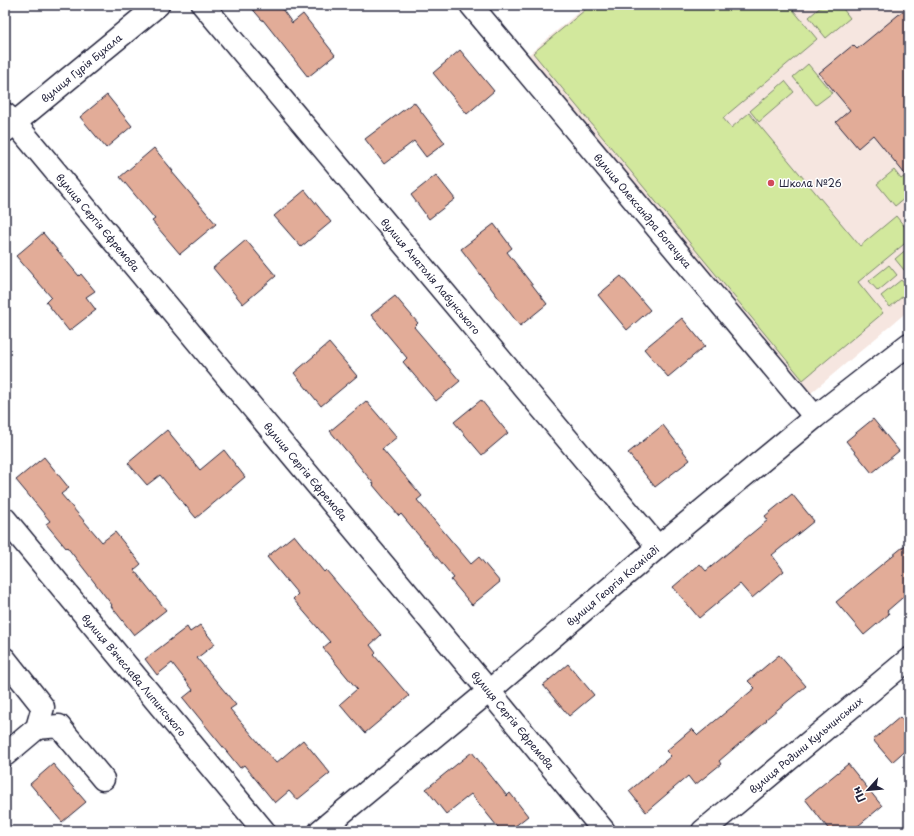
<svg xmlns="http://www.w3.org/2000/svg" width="914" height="836" font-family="'Playpen Sans',sans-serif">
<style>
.built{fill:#f6e6e0}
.green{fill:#d2e89d;stroke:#7a856c}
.building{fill:#e2ac98;stroke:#22223b}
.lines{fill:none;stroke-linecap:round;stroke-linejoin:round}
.minor-casing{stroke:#22223b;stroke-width:25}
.minor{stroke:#fff;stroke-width:22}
.poi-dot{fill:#d1495b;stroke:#fff;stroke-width:1.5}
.labels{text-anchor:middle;stroke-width:3;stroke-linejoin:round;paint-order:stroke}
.street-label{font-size:10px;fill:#22223b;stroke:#fff}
.poi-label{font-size:10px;fill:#22223b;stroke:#fff;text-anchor:start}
</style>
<rect width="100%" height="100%" fill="#fff"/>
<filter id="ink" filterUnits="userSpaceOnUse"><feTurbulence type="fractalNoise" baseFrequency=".025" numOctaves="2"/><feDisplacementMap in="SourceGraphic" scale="8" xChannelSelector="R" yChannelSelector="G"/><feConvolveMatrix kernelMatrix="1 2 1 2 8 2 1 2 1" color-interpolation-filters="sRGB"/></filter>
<g filter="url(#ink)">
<path class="built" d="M587,5H909V310L811,393L527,56Z"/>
<path class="green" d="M591,5H789L817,39L723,118L731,128L749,113L860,246L896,216L909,232V240L858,282L883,313L803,380L533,53Z
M823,5H840L850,18L826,38L809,17Z
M808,64L832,93L816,105L793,77Z
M785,81L794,92L759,122L750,111Z
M894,170L901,179L909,173V195L895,206L877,184Z
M909,247V266L904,270L895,259Z
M889,265L897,275L878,291L869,281Z
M901,280L909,289V291L890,307L881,296Z"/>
<path class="building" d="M249,5H281L280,6L292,23L303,14L335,55L308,77L263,20H262Z
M909,6V179L873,135L858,148L836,122L850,110L819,73L853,45L857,49Z
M460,50L494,91L467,114L433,73Z
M107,95L132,126L106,148L80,117Z
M414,102L445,143L426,157L414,141L384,164L365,139Z
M154,148L173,171L172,172L216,224L180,254L152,221L155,219L120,177Z
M436,175L455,199L429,219L411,195Z
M305,190L331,222L301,247L274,216Z
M494,224L512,248L507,252L547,304L520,326L461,249Z
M43,233L79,276L81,274L95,291L86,297L96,310L69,331L46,302L51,297L16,256Z
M246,240L276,276L243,304L213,268Z
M621,276L650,310L627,330L598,295Z
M395,296L418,323L414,327L460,381L436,401L403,362L407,358L371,315Z
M682,318L705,346L668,377L644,349Z
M329,343L357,376L321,406L294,373Z
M481,400L508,433L482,455L454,422Z
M366,401L397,437L382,449L422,496L417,500L471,564L479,557L500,582L472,605L451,580L454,578L401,514L399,516L373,485L374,484L330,431Z
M873,419L899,451L872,473L846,441Z
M663,425L690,460L655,487L628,453Z
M167,430L200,470L224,450L245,477L196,518L160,475L147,485L128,463Z
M44,457L69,488L61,494L102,542L115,532L141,564L134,570L166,610L134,635L111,606L112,605L67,547L66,548L46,524L50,521L16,480Z
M792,494L814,521L772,555L784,571L752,598L740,584L699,618L673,587L700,564L706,571L768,520L765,516Z
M294,535L324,572L326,570L381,635L370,645L376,653L374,655L409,696L365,733L340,704L357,689L323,648L330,642L293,599L298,594L267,557Z
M909,542V592L887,611L889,614L864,635L836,602Z
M200,625L215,644L197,658L236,705L230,709L276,763L303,740L330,773L297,800L289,791L275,803L244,765L240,768L183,698L193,690L172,663L157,675L145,659L187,627L190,632Z
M779,655L806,686L766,719L767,720L719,761L721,764L695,785L688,776L646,812L629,791L671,756L666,751L692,729L698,735L755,688L748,681Z
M568,664L594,695L569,716L543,685Z
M900,717L909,728V747L892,762L873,740Z
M472,752L507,796L510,793L528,816L509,831H501L471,794L446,814L426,789Z
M53,764L86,802L62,822L30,784Z
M848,764L882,806L852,831H830L805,799Z"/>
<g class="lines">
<defs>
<g id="minor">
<path id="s1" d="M203,5L658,547"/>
<path id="s2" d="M471,5L815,417"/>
<path id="s3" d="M5,114L15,123L489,691L604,831"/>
<path id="s4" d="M5,131L158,5"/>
<path d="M5,519L264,831"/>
<path d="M5,659L43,707L37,728L5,755"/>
<path d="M37,728L59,726L103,779"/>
<path id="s5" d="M320,831L489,691L658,547L815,417L909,344"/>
<path id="s6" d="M703,831L909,659"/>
</g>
</defs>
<use href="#minor" class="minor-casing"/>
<use href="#minor" class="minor"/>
</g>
</g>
<circle class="poi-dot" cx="771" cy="183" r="4"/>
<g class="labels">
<g class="street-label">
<text dy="4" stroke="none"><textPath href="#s4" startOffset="99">вулиця Гурія Бухала</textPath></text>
<text dy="4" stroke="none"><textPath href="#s2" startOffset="268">вулиця Олександра Богачука</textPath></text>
<text dy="4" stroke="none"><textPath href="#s3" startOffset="143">вулиця Сергія Єфремова</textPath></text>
<text dy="4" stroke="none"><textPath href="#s1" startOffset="354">вулиця Анатолія Лабунського</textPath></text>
<text dy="4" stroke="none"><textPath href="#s3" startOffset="467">вулиця Сергія Єфремова</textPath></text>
<text dy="4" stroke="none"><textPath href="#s5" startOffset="382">вулиця Георгія Косміаді</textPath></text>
<text transform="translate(134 675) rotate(50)" y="4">вулиця Вʼячеслава Липинського</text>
<text dy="4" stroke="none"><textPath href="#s3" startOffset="791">вулиця Сергія Єфремова</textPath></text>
<text dy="4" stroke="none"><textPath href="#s6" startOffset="134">вулиця Родини Кульчинських</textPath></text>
</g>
<g class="poi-label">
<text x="779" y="187">Школа №26</text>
</g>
</g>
<rect width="914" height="836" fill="none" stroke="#fff" stroke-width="20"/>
<rect x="10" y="10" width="894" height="816" fill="none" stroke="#22223b" stroke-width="1.5" filter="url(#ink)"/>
<g transform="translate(868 790) rotate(243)" stroke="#ffffff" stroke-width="3" paint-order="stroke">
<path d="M0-3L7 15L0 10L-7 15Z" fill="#22223b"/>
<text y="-6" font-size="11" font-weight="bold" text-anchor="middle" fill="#22223b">Пн</text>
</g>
</svg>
